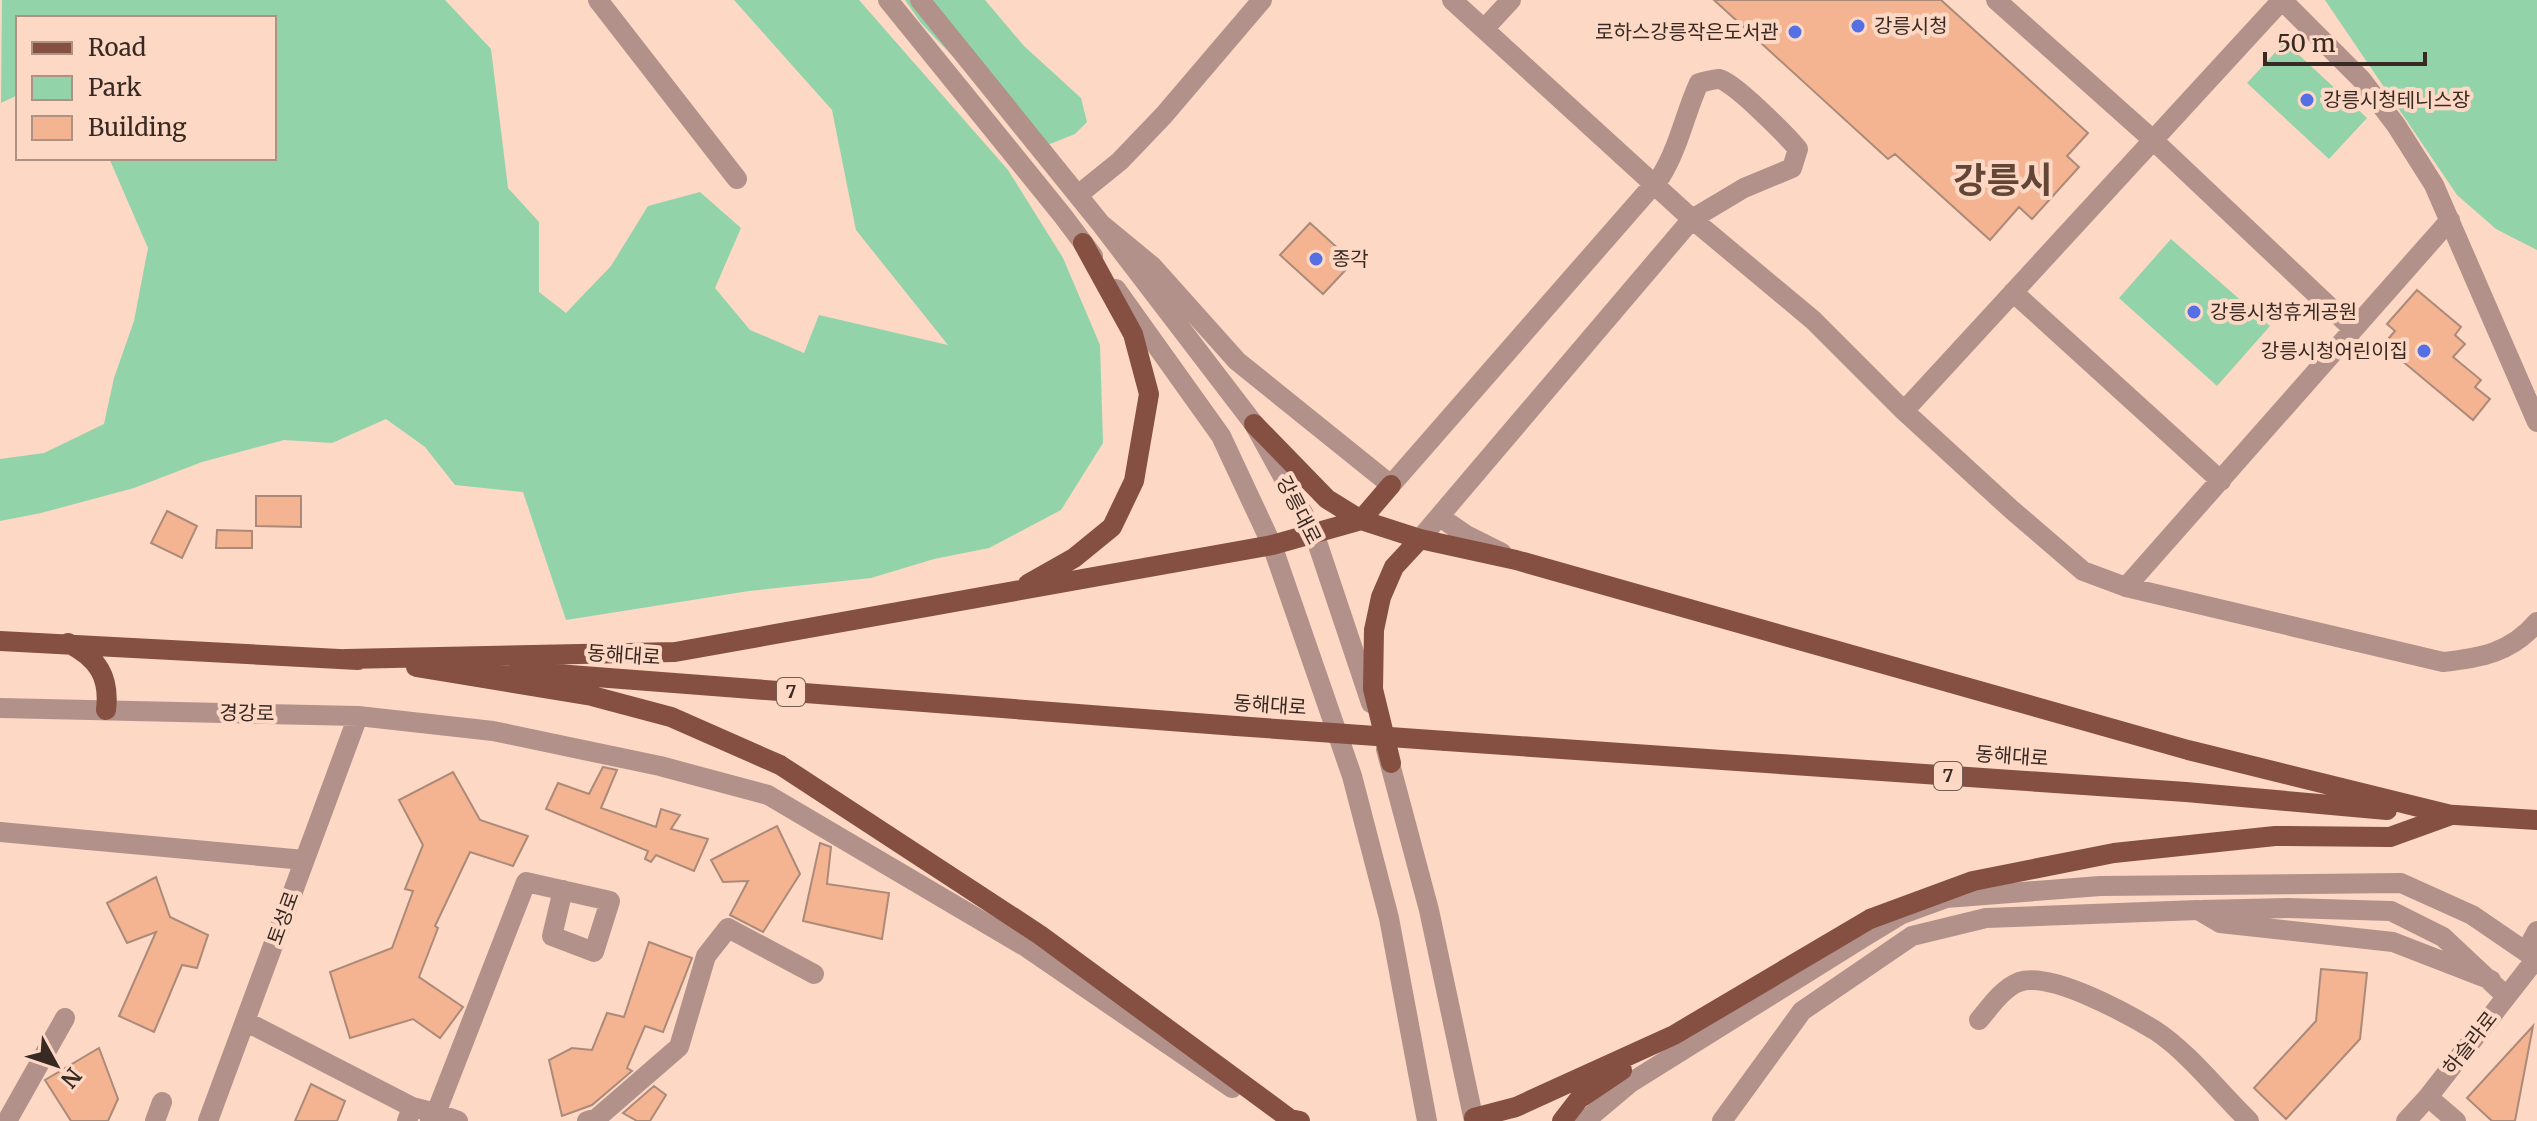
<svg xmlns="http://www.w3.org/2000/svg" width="2537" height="1121" font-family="Merriweather,'Noto Sans KR',serif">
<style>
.green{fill:#92d3aa}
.building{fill:#f4b391;stroke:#ac8a79;stroke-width:2}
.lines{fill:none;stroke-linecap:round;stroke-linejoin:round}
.minor{stroke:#b19189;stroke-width:20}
.major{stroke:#854f42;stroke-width:20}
.major-bridge{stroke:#854f42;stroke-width:20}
.poi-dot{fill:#556fe5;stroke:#fcd8c5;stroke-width:3}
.labels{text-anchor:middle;stroke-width:8;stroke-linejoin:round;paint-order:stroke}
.shield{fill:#fcd8c5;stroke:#735e54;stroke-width:2}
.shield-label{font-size:18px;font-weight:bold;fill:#382a23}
.poi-label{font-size:20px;fill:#382a23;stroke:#fcd8c5;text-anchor:start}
.street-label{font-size:20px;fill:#382a23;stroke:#fcd8c5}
.town-label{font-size:36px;font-weight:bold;fill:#644636;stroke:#fcd8c5}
</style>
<rect width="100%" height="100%" fill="#fcd8c5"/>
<path class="green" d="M2,0H445L491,49L508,188L539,222V292L566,313L611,266L648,206L700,192L741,228L715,288L750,330L804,353L819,315L948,345L856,230L832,110L734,0H859L1008,170L1063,258L1100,345L1103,443L1061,510L989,548L934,559L871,578L749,591L566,620L523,492L455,485L425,447L386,419L332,443L284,440L202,462L134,488L41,513L0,521V459L44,453L104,424L114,378L134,321L148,248L109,158H274V18H18V95L1,103Z
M905,0H985L1024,46L1081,98L1087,122L1075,134L1040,148L921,23Z
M2325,0H2537V250L2496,229L2457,195Z
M2285,42L2367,118L2329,159L2247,83Z
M2171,239L2270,326L2217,386L2119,298Z"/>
<path class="building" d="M1714,0H1941L2088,133L2067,156L2079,167L2032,219L2019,207L1990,240L1895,154L1888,159Z
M1310,223L1353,262L1323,294L1280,255Z
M2417,290L2461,327L2455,335L2465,344L2453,357L2481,380L2475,387L2490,399L2473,420L2383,345L2395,331L2387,324Z
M256,496H301V527L256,526Z
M167,511L197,526L182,558L151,543Z
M217,530L252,531V548H216Z
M603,767L617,770L601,808L656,827L661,809L680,815L671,829L708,839L694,871L656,855L651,862L645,859L648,851L546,809L558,783L589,794Z
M453,772L480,820L528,836L513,866L470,852L435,926L438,928L419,977L463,1007L440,1038L413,1019L350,1038L330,972L392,948L413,891L405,889L423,845L399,800Z
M777,826L800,874L763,932L730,915L748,881L723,882L711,860Z
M820,843L831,847L827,884L889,893L882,939L803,921Z
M156,877L170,917L208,935L197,968L182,965L154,1032L119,1016L156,932L127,943L107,903Z
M649,942L692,958L663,1032L645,1026L627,1068L632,1071L592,1105L562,1116L549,1060L572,1048L592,1050L607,1013L624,1017Z
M2321,969L2367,973L2360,1039L2286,1119L2254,1088L2316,1021Z
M2533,1026L2515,1121H2492L2467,1098Z
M99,1048L118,1099L108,1121H71L45,1080Z
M311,1084L345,1101L337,1121H295Z
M654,1086L666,1095L650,1121H637L623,1113Z"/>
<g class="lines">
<path class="minor" d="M598,0L737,179
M888,0L1063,216L1093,256
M920,0L1101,224L1254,424L1314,533L1371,703
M1452,0L1692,219L1813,320L1904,411L2012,510L2083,571L2126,587L2443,662C2480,658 2511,653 2537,622
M1996,0L2153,140L2353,329
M2282,0L2361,79L2396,125L2434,185L2537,422
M1485,28L1511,0
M1078,195L1120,161L1164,115L1262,0
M1101,224L1152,266L1237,361L1391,485L1661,176C1679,147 1685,113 1699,83C1705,82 1713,79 1719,79C1733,81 1787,136 1798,149L1792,168L1744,188L1692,219L1420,539
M1116,289L1221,436L1272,545L1352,776L1389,918L1427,1121
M2013,292L2221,481
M1904,411L2282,0
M1440,517L1466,535L1502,553
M2126,587L2450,220
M0,708L358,716L493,731L660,766L768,795L1026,947L1232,1088
M1386,749L1429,910L1474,1121
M0,832L304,860
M2202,910L2288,908L2391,911L2443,937L2506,996
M2532,964L2529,946L2537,931
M1979,1020C1990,1007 2003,988 2019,982C2051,971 2128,1014 2156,1031C2188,1052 2221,1094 2249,1121
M245,1021L412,1107L407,1121
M2428,1097L2456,1121
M412,1107L436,1113L526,882L610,901L594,952L552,936L563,890
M7,1121L65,1018
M155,1121L162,1102
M208,1121L358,716
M430,1121L436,1113L458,1121
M587,1121L597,1118L679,1047L706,956L728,928L814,974
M1585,1121L1630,1083L1864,937L1902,914L1946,898L2100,886L2401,883L2472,915L2529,954
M1722,1121L1802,1011L1912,936L1986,918L2198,910L2220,923L2393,942L2491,980
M2406,1121L2428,1097L2532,964"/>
<path class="major" d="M1254,424L1327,499L1361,520L1391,485
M1028,584L1074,558L1112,527L1134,481L1149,394L1133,334L1083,243
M0,641L358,660
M68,643C98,658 110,677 106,710
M346,659L675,652L1272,545L1361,520L1420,539L1516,560L2188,750L2451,815
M416,667L592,696L671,717L780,765L1040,935L1290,1119L1300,1121
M478,668L1236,726
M1446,741L2186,792L2387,810
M1391,763L1373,689L1374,630L1381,597L1394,567L1420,539
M2439,814L2537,820
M1474,1118L1516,1107L1674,1035L1870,919L1973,881L2114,853L2275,836L2390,837L2451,815
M1562,1121L1579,1099L1622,1070"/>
<path class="major-bridge" d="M1236,726L1446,741"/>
</g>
<g class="poi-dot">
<circle cx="1858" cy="26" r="8"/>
<circle cx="1795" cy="32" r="8"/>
<circle cx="2307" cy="100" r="8"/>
<circle cx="1316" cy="259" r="8"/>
<circle cx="2194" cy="312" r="8"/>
<circle cx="2424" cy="351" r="8"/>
</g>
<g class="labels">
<g class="shield">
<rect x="777" y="678" width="28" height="28" rx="6"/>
<rect x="1934" y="762" width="28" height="28" rx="6"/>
</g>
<g class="shield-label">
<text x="791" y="698">7</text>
<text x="1948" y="782">7</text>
</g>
<g class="poi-label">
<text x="1874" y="33">강릉시청</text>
<text x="1779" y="39" text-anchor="end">로하스강릉작은도서관</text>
<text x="2323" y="107">강릉시청테니스장</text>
<text x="1332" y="266">종각</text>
<text x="2210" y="319">강릉시청휴게공원</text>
<text x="2408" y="358" text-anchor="end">강릉시청어린이집</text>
</g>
<g class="street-label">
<text transform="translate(1299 510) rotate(63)" y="7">강릉대로</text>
<text transform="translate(624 655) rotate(4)" y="7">동해대로</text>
<text transform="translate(1270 705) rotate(4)" y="7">동해대로</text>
<text transform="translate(247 713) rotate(1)" y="7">경강로</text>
<text transform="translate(2012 756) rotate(4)" y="7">동해대로</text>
<text transform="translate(283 918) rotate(-70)" y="7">토성로</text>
<text transform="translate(2470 1043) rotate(-52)" y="7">하슬라로</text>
</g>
<g class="town-label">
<text x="2003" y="193">강릉시</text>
</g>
</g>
<rect x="16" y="16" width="260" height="144" fill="#fcd8c5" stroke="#ae9284" stroke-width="2"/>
<rect x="32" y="42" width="40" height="12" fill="#854f42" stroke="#ae9284" stroke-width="2"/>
<text x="88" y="56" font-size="24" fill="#382a23">Road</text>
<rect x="32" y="76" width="40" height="24" fill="#92d3aa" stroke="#ae9284" stroke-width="2"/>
<text x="88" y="96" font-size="24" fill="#382a23">Park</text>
<rect x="32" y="116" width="40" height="24" fill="#f4b391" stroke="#ae9284" stroke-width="2"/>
<text x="88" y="136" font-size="24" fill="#382a23">Building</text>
<g transform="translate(56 1065) rotate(130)" stroke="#fcd8c5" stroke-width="6" paint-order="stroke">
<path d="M0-6L14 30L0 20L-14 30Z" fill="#382a23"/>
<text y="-12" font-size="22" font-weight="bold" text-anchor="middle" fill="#382a23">N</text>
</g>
<path d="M2265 52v12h160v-12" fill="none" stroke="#382a23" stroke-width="4"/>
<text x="2277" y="52" font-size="24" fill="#382a23" stroke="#fcd8c5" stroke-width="6" paint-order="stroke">50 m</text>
</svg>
